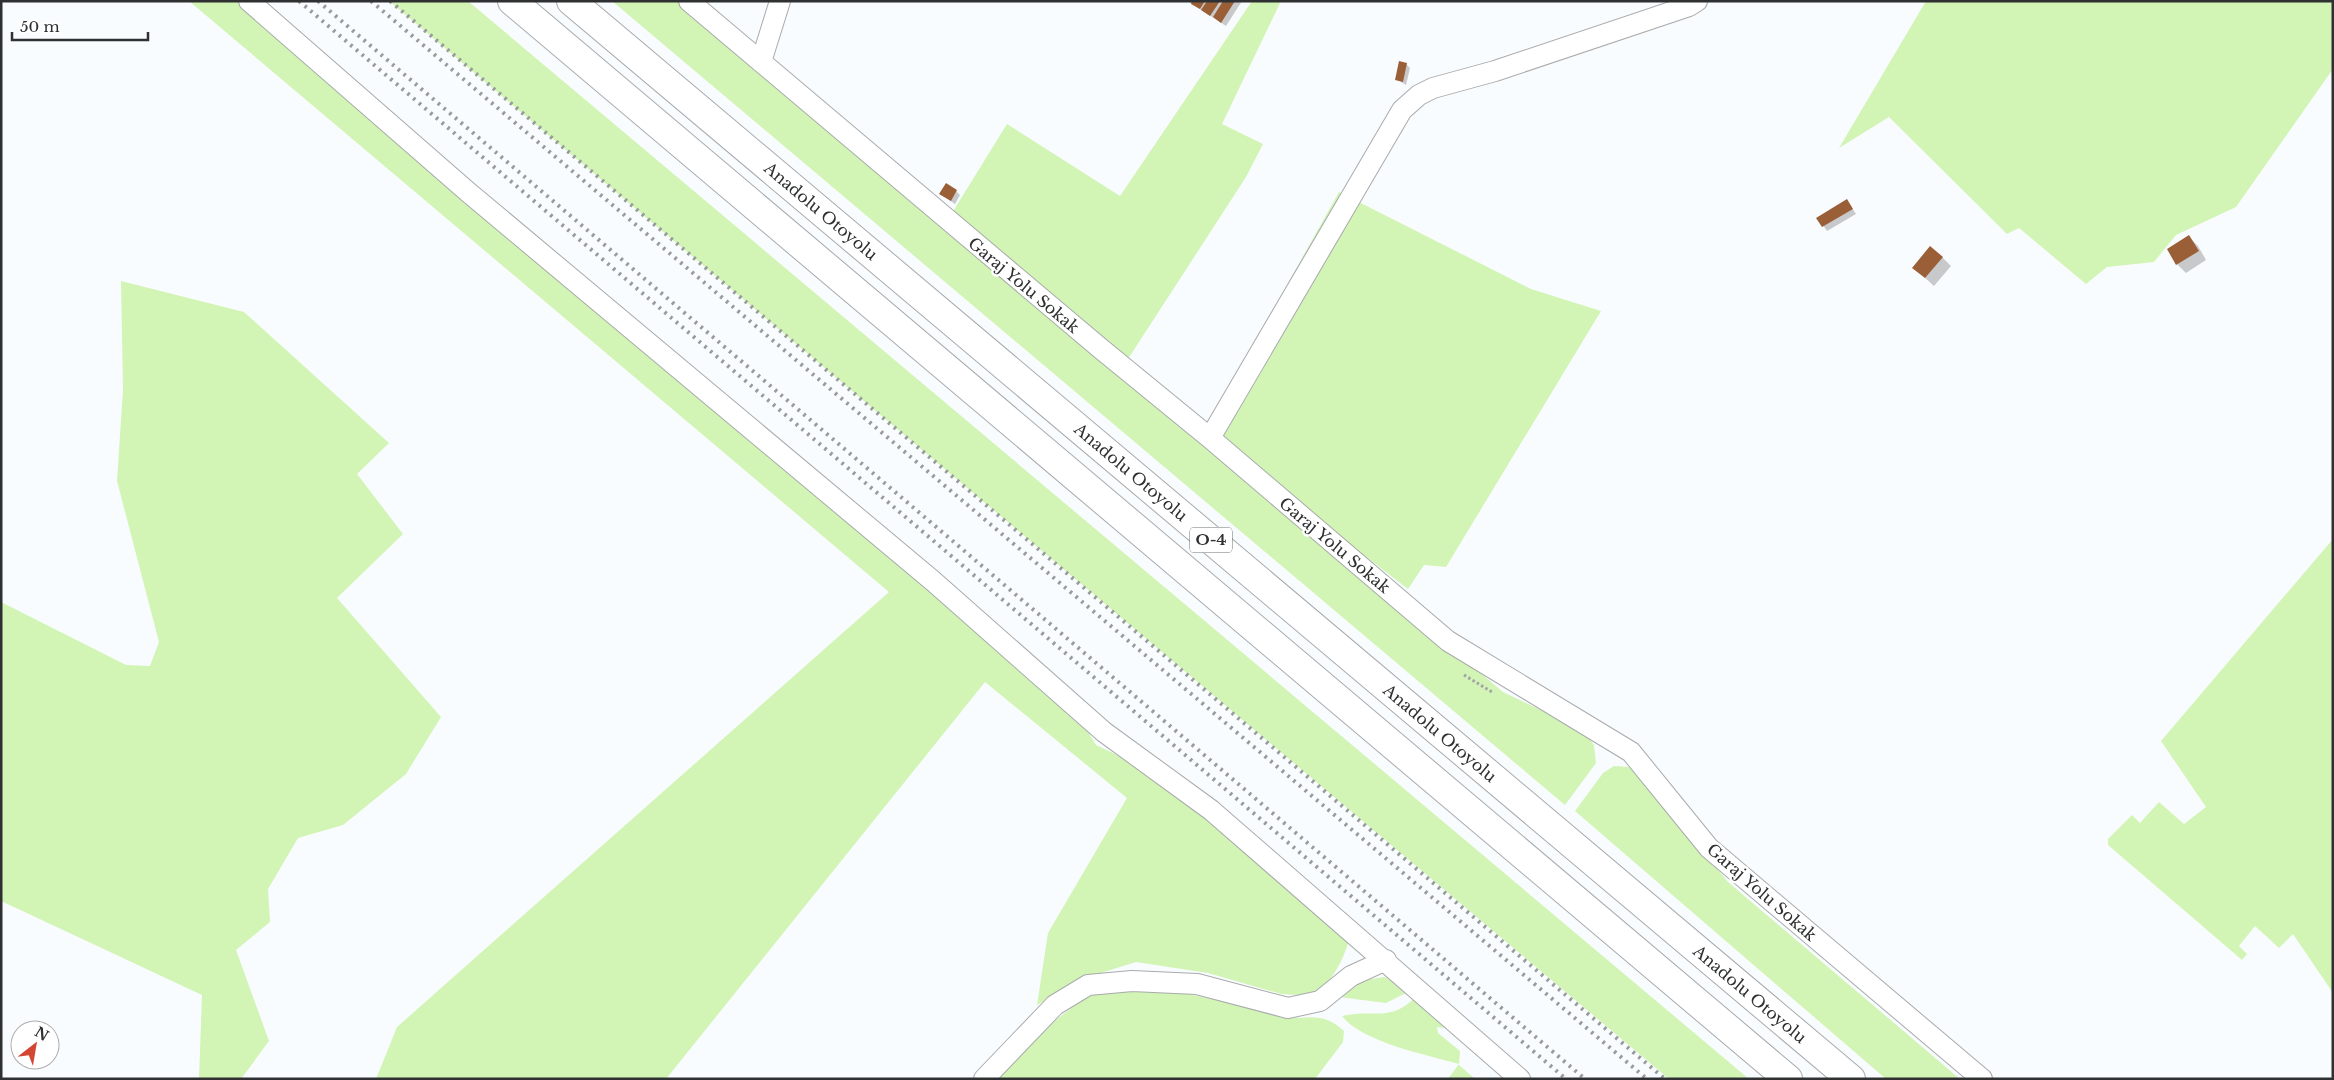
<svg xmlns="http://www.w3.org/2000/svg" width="2334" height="1080" font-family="'Libre Baskerville',serif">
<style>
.green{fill:#d2f4b5}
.shadow{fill:#0003}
.building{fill:#9b5f38}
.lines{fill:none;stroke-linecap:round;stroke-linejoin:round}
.street-casing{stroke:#a8aaac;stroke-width:22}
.highway-casing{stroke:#a8aaac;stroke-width:30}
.path{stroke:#a2a4a6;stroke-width:3;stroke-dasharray:2.5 2.5;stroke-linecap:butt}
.street{stroke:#fff;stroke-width:20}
.highway{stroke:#fff;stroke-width:28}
.rail{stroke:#989a9b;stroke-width:4;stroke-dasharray:2.5 5;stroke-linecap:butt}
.labels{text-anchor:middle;stroke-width:5;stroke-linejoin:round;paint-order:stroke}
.shield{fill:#fff;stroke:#6d6e6f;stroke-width:1}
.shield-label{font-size:15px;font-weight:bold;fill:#2f3031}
.street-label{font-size:16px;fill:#2f3031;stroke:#fff}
</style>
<rect width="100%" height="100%" fill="#f9fcfe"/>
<path class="green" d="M189,1H238L1004,653L1085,727L1096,745L1159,775L1349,940C1343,962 1332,980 1315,996L1281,994L1208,973L1136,962L1091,976L1037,1005L1048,933L1127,798L985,682L666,1079H376L397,1027L889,592Z
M389,1H468L1749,1079H1669Z
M612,1H683L1503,692L1583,730L1594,745L1596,763L1565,805Z
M1252,1H1281L1222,124L1263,144L1246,177L1128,359L952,213L1007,124L1120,196Z
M1926,1H2333V69L2236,207L2176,235L2154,262L2107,267L2086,284L2019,228L2007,234L1889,117L1839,148Z
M1339,192L1531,289L1601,311L1446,567L1424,565L1408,589L1267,481L1225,440L1212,419Z
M121,281L244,312L389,443L357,474L403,534L337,598L441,717L406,774L343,825L298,838L268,889L270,922L236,950L269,1041L241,1079H199L202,995L1,901V602L126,665L150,666L159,642L117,481L123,390Z
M2333,539V993L2293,934L2279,948L2255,926L2239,946L2247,954L2242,960L2108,845V839L2132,815L2140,823L2159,802L2184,824L2206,807L2161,741Z
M1614,766L1629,767L1642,778L1728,882L1960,1079H1886L1575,811L1603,773Z
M1384,977L1401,981L1408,992L1386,1003L1339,997L1352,982Z
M1128,987L1184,993L1299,1018C1318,1016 1330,1018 1344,1031L1343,1042L1315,1079H996L1057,1019L1091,993Z
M1417,995L1446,1028L1437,1027L1438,1033L1460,1051L1459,1065L1475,1079H1448L1459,1064C1427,1055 1362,1042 1342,1016C1374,1008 1391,1024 1417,995Z"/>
<path class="shadow" d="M1187,1H1242L1226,26Z
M1406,64L1410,68L1406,85L1396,79Z
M956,191L960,195L955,204L940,194Z
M1850,205L1856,214L1827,231L1818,218Z
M2189,237L2198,246L2206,260L2186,273L2177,264Z
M1942,257L1951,266L1934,286L1914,268Z"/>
<path class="building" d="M1192,1H1205L1200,9L1191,4Z
M1207,1H1220L1210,16L1201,10Z
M1223,1H1235L1221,23L1213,17Z
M1399,61L1407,63L1403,82L1395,80Z
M946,183L957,190L951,201L939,194Z
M1847,199L1853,209L1822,227L1816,218Z
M2189,235L2199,251L2176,265L2167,249Z
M1930,246L1943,257L1925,278L1912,268Z"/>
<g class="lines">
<defs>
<path id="street" d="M249,1L468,192L933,581L1104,732L1211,810L1520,1079
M689,1L1100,348L1210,438L1448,641L1631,752L1709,848L1982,1079
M761,62L780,1
M1210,438L1402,110L1419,95L1433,88L1495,71L1689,6L1697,1
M984,1079L1055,1005L1088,985L1132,981L1197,984L1288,1008L1320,1001L1351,976L1386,960"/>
<path id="highway" d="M512,1L1788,1079
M571,1L1851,1079"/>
</defs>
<use href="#street" class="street-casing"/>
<use href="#highway" class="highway-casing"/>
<path class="path" d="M1464,675L1492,692"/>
<use href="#street" class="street"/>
<use href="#highway" class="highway"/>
<path class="rail" d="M299,1L1566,1079
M318,1L1585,1079
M371,1L1647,1079
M390,1L1665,1079"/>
</g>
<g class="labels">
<rect class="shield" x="1190" y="527.5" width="42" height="25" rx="4"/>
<g class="shield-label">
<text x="1211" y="545">O-4</text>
</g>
<g class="street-label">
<text transform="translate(821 211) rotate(40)" y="6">Anadolu Otoyolu</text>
<text transform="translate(1024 285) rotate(40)" y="6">Garaj Yolu Sokak</text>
<text transform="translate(1131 472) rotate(40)" y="6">Anadolu Otoyolu</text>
<text transform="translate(1335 545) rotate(40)" y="6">Garaj Yolu Sokak</text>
<text transform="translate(1440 733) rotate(40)" y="6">Anadolu Otoyolu</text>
<text transform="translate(1762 892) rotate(41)" y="6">Garaj Yolu Sokak</text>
<text transform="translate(1750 994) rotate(40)" y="6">Anadolu Otoyolu</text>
</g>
</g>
<rect width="2334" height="1080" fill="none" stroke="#2f3031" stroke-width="5"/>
<g transform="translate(35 1045) rotate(31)"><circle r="24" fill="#ffffff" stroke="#acacad"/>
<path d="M0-4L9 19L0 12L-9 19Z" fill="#d24632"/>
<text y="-8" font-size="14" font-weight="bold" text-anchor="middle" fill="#2f3031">N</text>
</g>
<path d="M12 32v8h136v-8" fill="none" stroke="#2f3031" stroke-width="2.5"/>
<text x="20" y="32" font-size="15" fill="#2f3031" stroke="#ffffff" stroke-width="4" paint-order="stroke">50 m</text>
</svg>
